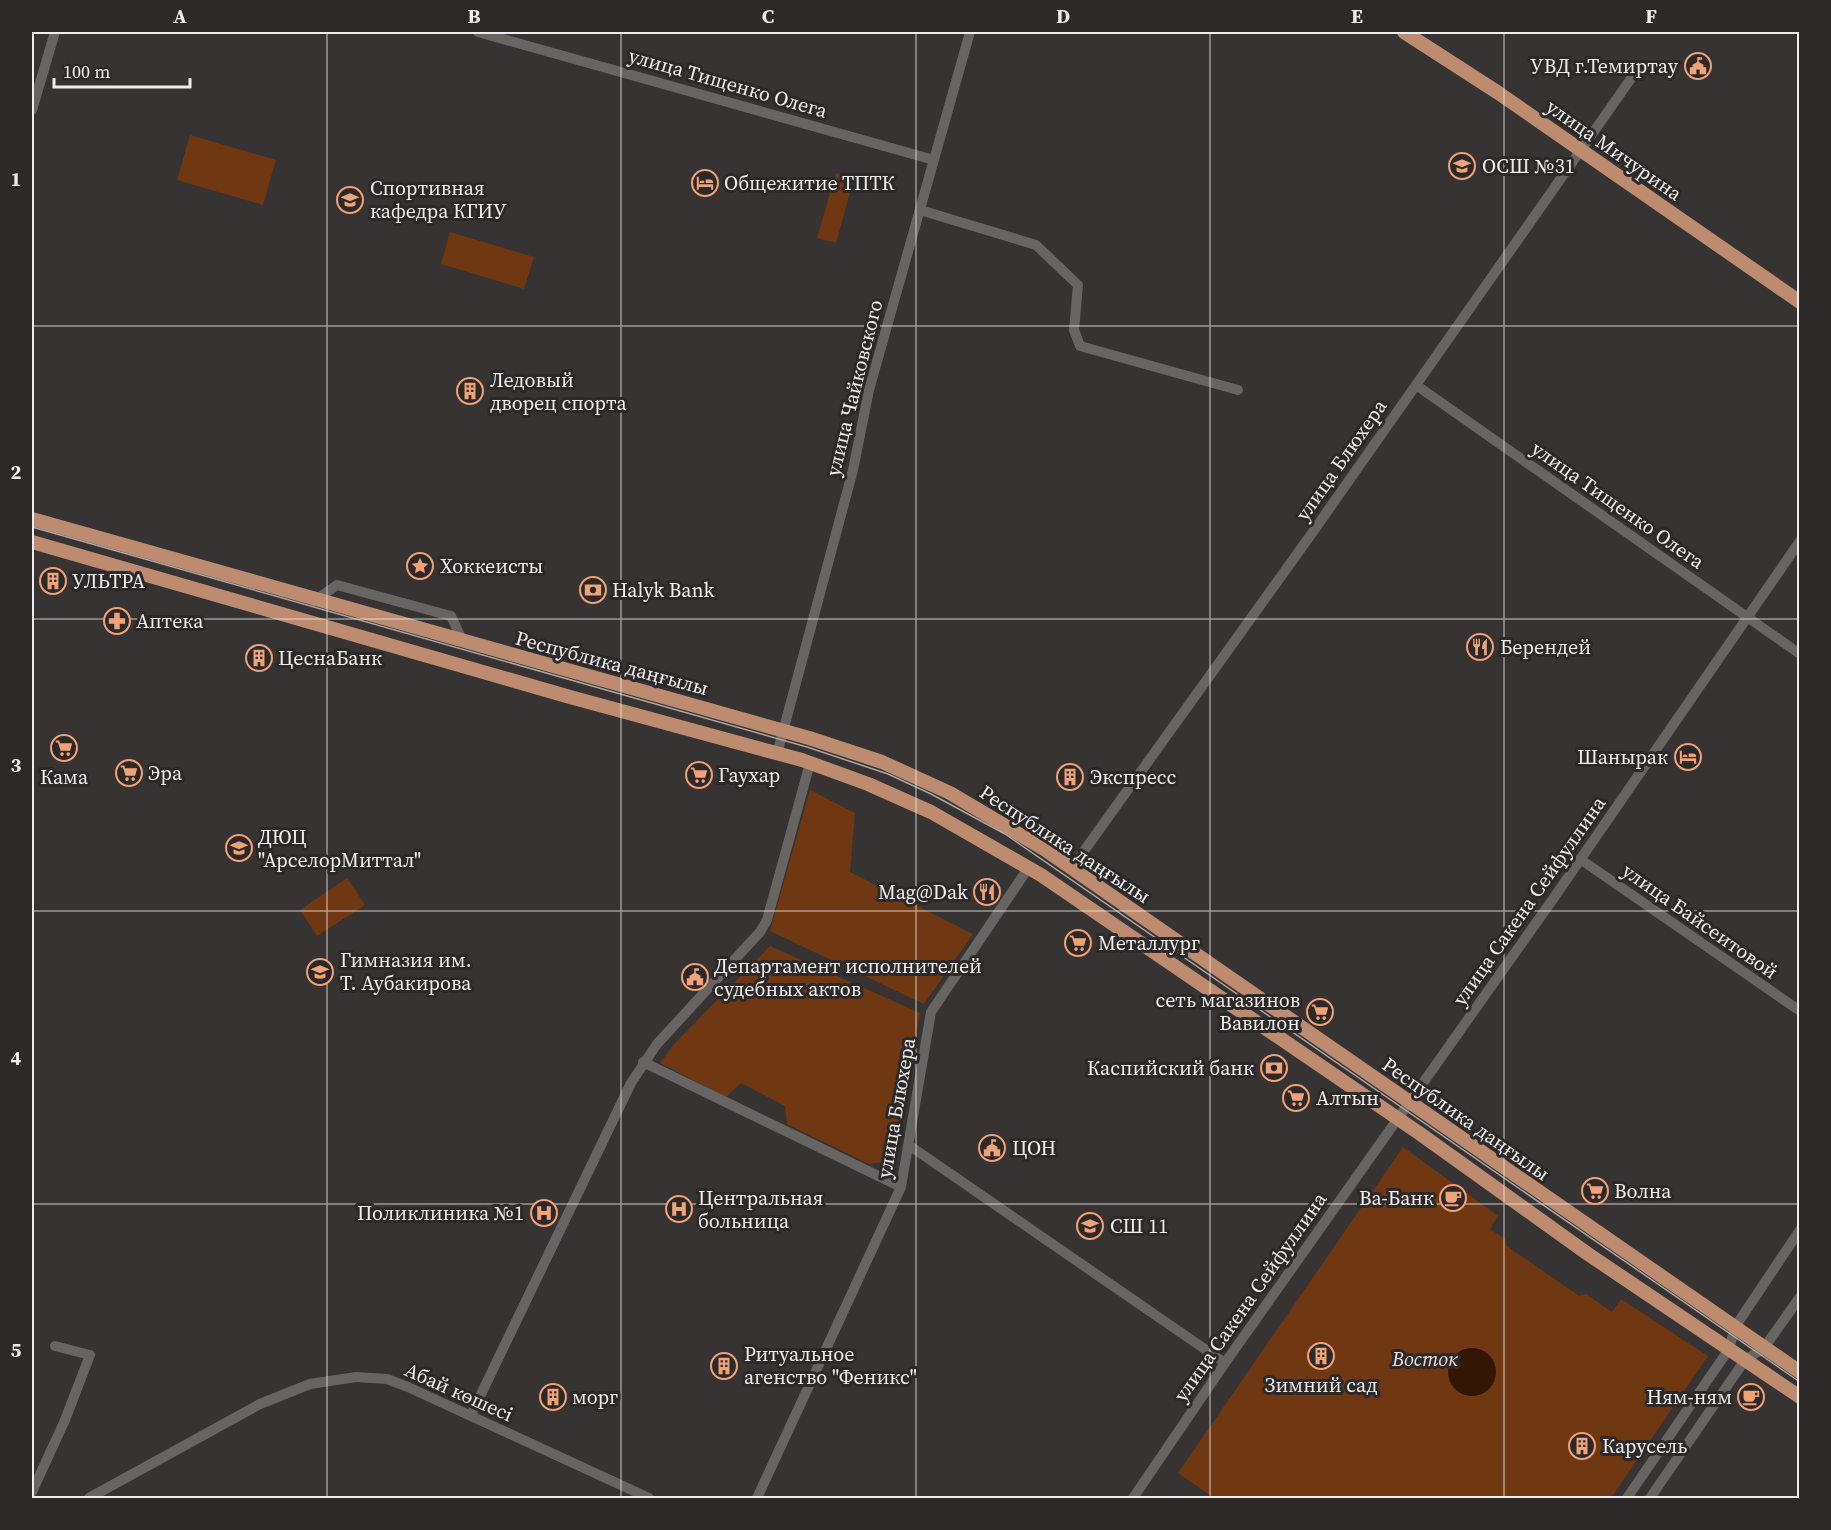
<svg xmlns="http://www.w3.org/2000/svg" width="1831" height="1530" font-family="'Source Serif 4',serif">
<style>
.green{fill:#703713}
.water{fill:#341604}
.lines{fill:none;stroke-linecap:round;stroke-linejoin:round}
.minor{stroke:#676462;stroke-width:10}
.major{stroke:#bc8b70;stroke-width:14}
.tram{stroke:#aba9a8;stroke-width:1.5}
.grid{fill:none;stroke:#f0eeed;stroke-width:1.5;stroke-opacity:0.55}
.labels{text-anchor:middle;stroke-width:6;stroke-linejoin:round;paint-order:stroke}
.poi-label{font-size:20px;fill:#f0eeed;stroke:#2c2928;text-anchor:start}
.street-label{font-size:20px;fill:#f0eeed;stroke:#2c2928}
.park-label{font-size:20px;font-style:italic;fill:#f2dfd6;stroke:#2c2928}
.neatline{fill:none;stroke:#f0eeed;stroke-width:2}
.grid-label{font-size:20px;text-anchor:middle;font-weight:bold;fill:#f0eeed}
</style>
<rect width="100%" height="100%" fill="#363332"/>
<path class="green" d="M190,135L276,160L263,205L177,180Z
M836,173L854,178L836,243L817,238Z
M450,232L534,257L524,289L441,264Z
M810,790L855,813L850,872L973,934L924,1004L770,931Z
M347,878L365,905L317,936L300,910Z
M770,946L920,1013L897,1142L891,1161L869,1164L787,1124L785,1106L741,1083L726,1097L660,1063L674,1044Z
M1403,1147L1498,1216L1490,1229L1505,1239L1507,1246L1579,1296L1586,1294L1612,1312L1621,1299L1708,1356L1611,1498H1214L1178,1473Z"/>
<path class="water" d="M1448 1372a24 24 0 1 1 48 0a24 24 0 1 1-48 0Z"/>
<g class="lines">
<path class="minor" d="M478,32L934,160
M32,110L55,32
M920,210L1036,245L1078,285L1074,330L1080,346L1238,390
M1416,385L1800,654
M314,601L337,585L451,616L463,642
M777,754L853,470L869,390L970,32
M1580,859L1800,1011
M1071,869L1310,536L1637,70
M643,1062L901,1187
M910,1146L1225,1363
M471,1415L631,1083L657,1044L760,932L767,920L810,763
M32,1492L65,1420L90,1355L55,1346
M89,1498L260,1404L310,1384L356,1377L387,1379L408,1387L649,1498
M757,1498L901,1187L931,1012L1029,867
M1133,1498L1225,1363L1553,899L1800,541
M1627,1498L1729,1349L1735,1327L1800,1230
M1650,1498L1745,1360L1764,1348L1800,1297"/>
<path class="major" d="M1404,32L1497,92L1800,302
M32,519L809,738L882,762L950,793L1044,849L1800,1372
M32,542L570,697L802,760L868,784L931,812L1041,875L1419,1133L1588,1254L1800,1397"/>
<path class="tram" d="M32,527L807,747L888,774L931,794L1005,834L1800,1382"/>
</g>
<path class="grid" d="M327,32V1498M621,32V1498M916,32V1498M1210,32V1498M1504,32V1498M32,326H1800M32,619H1800M32,911H1800M32,1204H1800"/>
<defs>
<symbol id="civic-ring" viewBox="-11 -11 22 22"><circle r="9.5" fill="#2c2928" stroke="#f0a278" stroke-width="1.5"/><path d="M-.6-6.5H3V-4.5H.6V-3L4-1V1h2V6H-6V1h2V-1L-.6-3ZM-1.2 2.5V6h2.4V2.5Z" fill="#f0a278"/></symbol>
<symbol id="school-ring" viewBox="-11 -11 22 22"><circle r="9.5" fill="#2c2928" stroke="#f0a278" stroke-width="1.5"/><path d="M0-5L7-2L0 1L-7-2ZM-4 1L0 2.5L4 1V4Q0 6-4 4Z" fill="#f0a278"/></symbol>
<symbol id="hotel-ring" viewBox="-11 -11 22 22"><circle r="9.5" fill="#2c2928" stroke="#f0a278" stroke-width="1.5"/><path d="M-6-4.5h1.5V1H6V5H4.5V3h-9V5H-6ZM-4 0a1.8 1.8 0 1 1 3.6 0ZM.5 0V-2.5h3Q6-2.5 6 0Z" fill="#f0a278"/></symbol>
<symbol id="university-ring" viewBox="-11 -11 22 22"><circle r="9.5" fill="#2c2928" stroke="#f0a278" stroke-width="1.5"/><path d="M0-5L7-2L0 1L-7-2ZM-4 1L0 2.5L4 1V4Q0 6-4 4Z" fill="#f0a278"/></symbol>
<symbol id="building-ring" viewBox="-11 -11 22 22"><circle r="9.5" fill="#2c2928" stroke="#f0a278" stroke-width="1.5"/><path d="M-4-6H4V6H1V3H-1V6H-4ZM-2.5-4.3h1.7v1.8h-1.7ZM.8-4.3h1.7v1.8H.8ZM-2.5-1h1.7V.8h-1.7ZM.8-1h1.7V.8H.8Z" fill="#f0a278"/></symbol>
<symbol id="sight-ring" viewBox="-11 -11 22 22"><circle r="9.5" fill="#2c2928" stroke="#f0a278" stroke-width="1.5"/><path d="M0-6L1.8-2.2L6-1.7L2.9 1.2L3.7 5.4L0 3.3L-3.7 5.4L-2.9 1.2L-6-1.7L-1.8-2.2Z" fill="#f0a278"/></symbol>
<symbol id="bank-ring" viewBox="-11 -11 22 22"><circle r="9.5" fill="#2c2928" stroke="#f0a278" stroke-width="1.5"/><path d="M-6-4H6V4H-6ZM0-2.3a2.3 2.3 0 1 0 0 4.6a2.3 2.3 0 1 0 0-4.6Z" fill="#f0a278"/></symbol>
<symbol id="pharmacy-ring" viewBox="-11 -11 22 22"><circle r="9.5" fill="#2c2928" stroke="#f0a278" stroke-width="1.5"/><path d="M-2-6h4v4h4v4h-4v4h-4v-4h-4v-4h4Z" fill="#f0a278"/></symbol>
<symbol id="restaurant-ring" viewBox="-11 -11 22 22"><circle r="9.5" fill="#2c2928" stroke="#f0a278" stroke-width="1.5"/><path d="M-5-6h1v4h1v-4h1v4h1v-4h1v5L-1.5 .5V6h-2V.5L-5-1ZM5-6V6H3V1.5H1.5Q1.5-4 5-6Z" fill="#f0a278"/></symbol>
<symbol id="supermarket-ring" viewBox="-11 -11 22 22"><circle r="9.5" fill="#2c2928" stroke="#f0a278" stroke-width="1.5"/><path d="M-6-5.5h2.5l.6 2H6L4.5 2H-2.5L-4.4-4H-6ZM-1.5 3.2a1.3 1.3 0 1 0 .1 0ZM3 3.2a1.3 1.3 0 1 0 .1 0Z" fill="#f0a278"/></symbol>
<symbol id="cafe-ring" viewBox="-11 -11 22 22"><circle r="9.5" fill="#2c2928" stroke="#f0a278" stroke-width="1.5"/><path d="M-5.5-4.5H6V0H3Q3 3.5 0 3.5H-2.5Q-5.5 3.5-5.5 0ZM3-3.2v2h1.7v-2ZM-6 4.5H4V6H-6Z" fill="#f0a278"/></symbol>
<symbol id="hospital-ring" viewBox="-11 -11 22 22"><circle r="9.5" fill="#2c2928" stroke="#f0a278" stroke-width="1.5"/><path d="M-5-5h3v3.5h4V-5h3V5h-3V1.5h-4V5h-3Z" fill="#f0a278"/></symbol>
</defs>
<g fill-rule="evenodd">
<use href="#civic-ring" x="1683" y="51" width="30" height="30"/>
<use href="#school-ring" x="1447" y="151" width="30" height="30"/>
<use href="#hotel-ring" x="690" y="168" width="30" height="30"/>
<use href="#university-ring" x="335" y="185" width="30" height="30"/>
<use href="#building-ring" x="455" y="376" width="30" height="30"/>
<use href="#sight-ring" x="405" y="551" width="30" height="30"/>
<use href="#building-ring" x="38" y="566" width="30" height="30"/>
<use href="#bank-ring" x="578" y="575" width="30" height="30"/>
<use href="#pharmacy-ring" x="102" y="606" width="30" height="30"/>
<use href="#restaurant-ring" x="1465" y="632" width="30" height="30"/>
<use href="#building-ring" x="244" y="643" width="30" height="30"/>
<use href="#supermarket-ring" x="49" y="733" width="30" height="30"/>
<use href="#hotel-ring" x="1673" y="742" width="30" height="30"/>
<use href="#supermarket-ring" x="114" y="758" width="30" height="30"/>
<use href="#supermarket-ring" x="684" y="760" width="30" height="30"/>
<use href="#building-ring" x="1055" y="762" width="30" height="30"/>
<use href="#school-ring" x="224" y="833" width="30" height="30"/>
<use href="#restaurant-ring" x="972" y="877" width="30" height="30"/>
<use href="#supermarket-ring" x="1063" y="928" width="30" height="30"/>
<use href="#school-ring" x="305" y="957" width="30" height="30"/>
<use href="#civic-ring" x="680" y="962" width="30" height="30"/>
<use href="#supermarket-ring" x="1305" y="997" width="30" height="30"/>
<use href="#bank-ring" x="1259" y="1053" width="30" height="30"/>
<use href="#supermarket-ring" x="1281" y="1083" width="30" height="30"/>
<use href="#civic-ring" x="977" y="1133" width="30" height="30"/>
<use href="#supermarket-ring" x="1580" y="1176" width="30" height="30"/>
<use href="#cafe-ring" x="1438" y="1183" width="30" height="30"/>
<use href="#hospital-ring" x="664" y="1194" width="30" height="30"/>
<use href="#hospital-ring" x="529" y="1198" width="30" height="30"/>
<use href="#school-ring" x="1075" y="1211" width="30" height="30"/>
<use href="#building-ring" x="1306" y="1341" width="30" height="30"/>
<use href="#building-ring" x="709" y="1351" width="30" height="30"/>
<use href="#building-ring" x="538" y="1382" width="30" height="30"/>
<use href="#cafe-ring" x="1736" y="1382" width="30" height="30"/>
<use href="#building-ring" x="1567" y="1431" width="30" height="30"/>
</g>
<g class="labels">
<g class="poi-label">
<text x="1678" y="73" text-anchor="end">УВД г.Темиртау</text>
<text x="1482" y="173">ОСШ №31</text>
<text x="724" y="190">Общежитие ТПТК</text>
<text x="370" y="195">Спортивная<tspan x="370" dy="23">кафедра КГИУ</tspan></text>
<text x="490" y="387">Ледовый<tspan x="490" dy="23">дворец спорта</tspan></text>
<text x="440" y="573">Хоккеисты</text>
<text x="72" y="588">УЛЬТРА</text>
<text x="612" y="597">Halyk Bank</text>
<text x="136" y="628">Аптека</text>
<text x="1500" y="654">Берендей</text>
<text x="278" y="665">ЦеснаБанк</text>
<text x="1668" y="764" text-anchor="end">Шанырак</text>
<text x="148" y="780">Эра</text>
<text x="718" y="782">Гаухар</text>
<text x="64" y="784" text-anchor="middle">Кама</text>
<text x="1090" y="784">Экспресс</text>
<text x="258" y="844">ДЮЦ<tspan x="258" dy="23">"АрселорМиттал"</tspan></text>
<text x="968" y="899" text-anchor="end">Mag@Dak</text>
<text x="1098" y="950">Металлург</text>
<text x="340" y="967">Гимназия им.<tspan x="340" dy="23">Т. Аубакирова</tspan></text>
<text x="714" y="973">Департамент исполнителей<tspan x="714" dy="23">судебных актов</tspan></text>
<text x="1300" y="1007" text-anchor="end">сеть магазинов<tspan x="1300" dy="23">Вавилон</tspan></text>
<text x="1254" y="1075" text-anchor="end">Каспийский банк</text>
<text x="1316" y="1105">Алтын</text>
<text x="1012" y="1155">ЦОН</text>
<text x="1614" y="1198">Волна</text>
<text x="698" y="1205">Центральная<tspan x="698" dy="23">больница</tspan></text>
<text x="1434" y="1205" text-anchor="end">Ва-Банк</text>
<text x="524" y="1220" text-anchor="end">Поликлиника №1</text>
<text x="1110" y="1233">СШ 11</text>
<text x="744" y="1361">Ритуальное<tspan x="744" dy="23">агенство "Феникс"</tspan></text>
<text x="1321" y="1392" text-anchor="middle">Зимний сад</text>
<text x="572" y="1404">морг</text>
<text x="1732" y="1404" text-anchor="end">Ням-ням</text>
<text x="1602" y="1453">Карусель</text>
</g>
<g class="street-label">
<text transform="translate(728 83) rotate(16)" y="7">улица Тищенко Олега</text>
<text transform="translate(1614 150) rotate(35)" y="7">улица Мичурина</text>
<text transform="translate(854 388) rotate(-76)" y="7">улица Чайковского</text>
<text transform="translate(1341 460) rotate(-55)" y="7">улица Блюхера</text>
<text transform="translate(1618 505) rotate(35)" y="7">улица Тищенко Олега</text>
<text transform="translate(612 663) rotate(15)" y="7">Республика даңғылы</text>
<text transform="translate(1065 844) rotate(33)" y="7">Республика даңғылы</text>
<text transform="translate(1529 901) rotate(-55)" y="7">улица Сакена Сейфуллина</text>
<text transform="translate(1700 921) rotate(35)" y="7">улица Байсеитовой</text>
<text transform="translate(896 1108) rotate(-80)" y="7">улица Блюхера</text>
<text transform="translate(1466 1119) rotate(35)" y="7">Республика даңғылы</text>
<text transform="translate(1250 1297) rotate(-55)" y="7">улица Сакена Сейфуллина</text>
<text transform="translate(459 1392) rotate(24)" y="7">Абай көшесі</text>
</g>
<g class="park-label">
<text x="1425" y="1366">Восток</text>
</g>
</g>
<rect width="1831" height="1530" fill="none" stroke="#2c2928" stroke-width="66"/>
<path d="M54 78v9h136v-9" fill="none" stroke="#f0eeed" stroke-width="3"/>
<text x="63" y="78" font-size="18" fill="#f0eeed" stroke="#2c2928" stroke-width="4.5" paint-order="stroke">100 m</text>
<rect x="33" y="33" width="1765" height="1464" class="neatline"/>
<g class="grid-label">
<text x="180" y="23">A</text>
<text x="474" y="23">B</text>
<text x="768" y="23">C</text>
<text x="1063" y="23">D</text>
<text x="1357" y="23">E</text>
<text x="1651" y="23">F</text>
<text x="16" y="186">1</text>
<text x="16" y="479">2</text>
<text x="16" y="772">3</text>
<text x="16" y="1065">4</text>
<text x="16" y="1357">5</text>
</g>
</svg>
